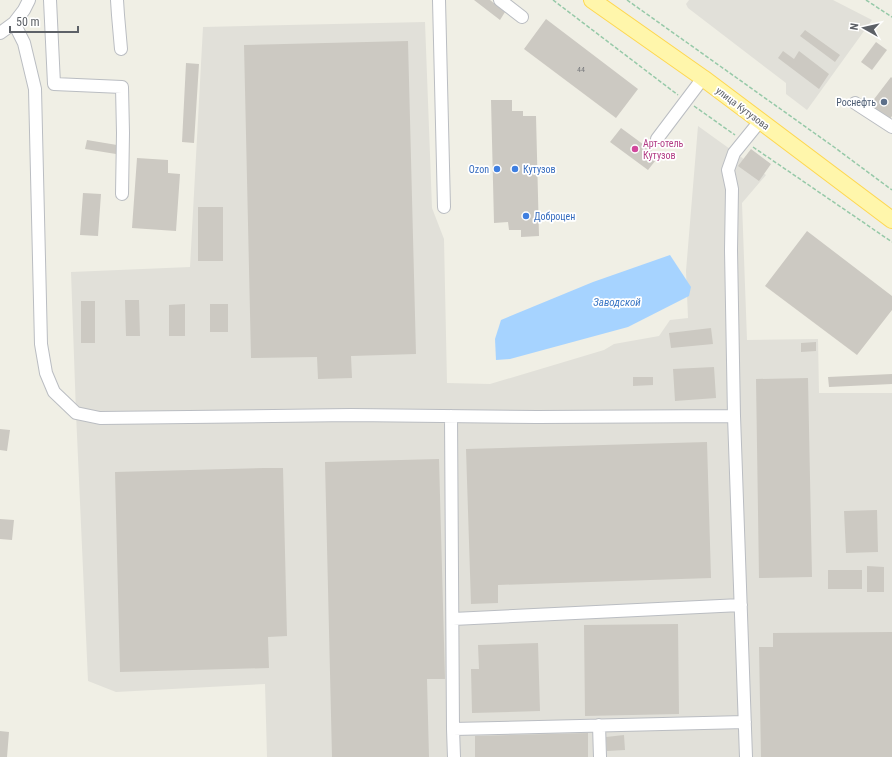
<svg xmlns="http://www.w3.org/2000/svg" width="892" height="757" font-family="'Roboto Condensed',sans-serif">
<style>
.industrial{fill:#e1e0d9}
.water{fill:#a6d3ff}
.building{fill:#ccc9c2}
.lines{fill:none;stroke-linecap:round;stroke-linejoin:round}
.minor-casing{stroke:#babdc2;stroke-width:14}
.major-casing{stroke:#fed750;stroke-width:18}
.path{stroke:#96c9a8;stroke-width:1.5;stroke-dasharray:4 2;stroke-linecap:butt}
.minor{stroke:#fff;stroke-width:12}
.major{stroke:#fff6ab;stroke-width:16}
.service-dot{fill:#5c6f8a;stroke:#fff;stroke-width:1.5}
.hotel-dot{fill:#d1479c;stroke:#fff;stroke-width:1.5}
.shop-dot{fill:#3f7fe0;stroke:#fff;stroke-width:1.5}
.labels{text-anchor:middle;stroke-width:3.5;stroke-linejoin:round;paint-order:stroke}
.number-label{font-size:8px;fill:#797b7e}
.service-label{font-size:10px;fill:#4e5e75;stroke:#fff;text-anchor:end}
.street-label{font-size:10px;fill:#5d6167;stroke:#fff}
.hotel-label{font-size:10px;fill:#b23c85;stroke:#fff;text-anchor:start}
.shop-label{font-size:10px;fill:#366cbe;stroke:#fff;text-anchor:start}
.water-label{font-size:11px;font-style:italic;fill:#3b77c5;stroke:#fff}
</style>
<rect width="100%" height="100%" fill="#f0efe5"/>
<path class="industrial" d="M689,0H833L872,20L807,110L786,94V83L688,8L686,4Z
M425,22L432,208L444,239L447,383L490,384L604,350L614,344L659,336L670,320L688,318L686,271L698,126L766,175L742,203L747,340L818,339L819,393H892V757H267L265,684L116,692L88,681L76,413L71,272L190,267L203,27Z"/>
<path class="water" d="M670,255L691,287L689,296L628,327L510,359L496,360L495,339L501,320L593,282Z"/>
<path class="building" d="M474,0H490L505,12L500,20Z
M546,19L638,89L616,118L524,49Z
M805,30L840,55L835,62L800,36Z
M408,41L416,354L351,356L352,378L318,379L317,357L251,358L244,45Z
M876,42L887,50L872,70L861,62Z
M783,51L794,59L799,51L829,74L819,89L778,58Z
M186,63L199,64L194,143L182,142Z
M891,77L892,78V116L885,126L865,111Z
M491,100H512V111H523V116H536L539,236L521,237V230H509L508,222L494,223Z
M621,128L659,156L648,170L610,142Z
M87,140L117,145L116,154L85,149Z
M751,149L771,164L759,181L738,166Z
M137,158L168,160V173L180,174L176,231L132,228Z
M83,193L101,194L98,236L80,235Z
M198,207H223V261H198Z
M807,231L892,296V310L857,355L765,286Z
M125,300H139L140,336H126Z
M81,301H95V343H81Z
M185,304V336H169V305Z
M210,304H228V332H210Z
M711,328L713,344L671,348L669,333Z
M816,342V351L801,352V343Z
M714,367L716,398L675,401L673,369Z
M892,374V384L829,387L828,377Z
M633,377H653V385L633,386Z
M808,378L812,577L759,578L756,379Z
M0,429L10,430L7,451L0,450Z
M707,442L711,578L498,585V603L471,604L466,449Z
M439,459L445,679H427L429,757H332L325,462Z
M264,468H283L287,636L268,637L269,668L120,672L115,472Z
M877,510L878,552L846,553L844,511Z
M0,519L14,520L12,540L0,539Z
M867,566L884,567V592H867Z
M828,570H862V589H828Z
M678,624L679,714L585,716L584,625Z
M892,632V757H761L759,647H773V633Z
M538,643L540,711L472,713L471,669H479L478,645Z
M0,731L9,732L7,757H0Z
M588,733V757H475V736Z
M624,735L625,750L607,751L606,737Z"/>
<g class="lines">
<defs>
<path id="minor" d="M50,0L54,84L122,87L123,133L122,194
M117,0L118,15L121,49
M439,0L444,207
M500,0L522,17
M14,23L24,43L35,89L41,344L46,373L54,392L76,413L100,418L351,415L537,417L734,416L731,250L732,189L728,170L734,153L760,121
M0,33L14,23L24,10L29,0
M855,103L892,127
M657,139L703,78
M451,416L453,729L745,722
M734,416L746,757
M453,619L741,605
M599,725L600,757
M453,729L454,757"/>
<path id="major" d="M592,0L703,78L892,220"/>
</defs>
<use href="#minor" class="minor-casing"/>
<use href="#major" class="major-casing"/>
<path class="path" d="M553,0L678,95
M627,0L834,147L892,190
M866,0L892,17
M694,106L735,135
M753,147L892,242"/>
<use href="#minor" class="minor"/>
<use href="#major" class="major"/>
</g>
<circle class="service-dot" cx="884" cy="102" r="4"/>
<circle class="hotel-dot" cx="635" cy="149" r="4"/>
<g class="shop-dot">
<circle cx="497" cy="169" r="4"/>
<circle cx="515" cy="169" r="4"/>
<circle cx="526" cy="216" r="4"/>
</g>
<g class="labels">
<g class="number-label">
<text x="581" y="72">44</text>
</g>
<g class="service-label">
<text x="876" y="106">Роснефть</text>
</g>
<g class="street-label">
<text transform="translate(743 108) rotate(37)" y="4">улица Кутузова</text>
</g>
<g class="hotel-label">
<text x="643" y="147">Арт-отель<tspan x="643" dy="12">Кутузов</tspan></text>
</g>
<g class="shop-label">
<text x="489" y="173" text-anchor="end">Ozon</text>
<text x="523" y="173">Кутузов</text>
<text x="534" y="220">Доброцен</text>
</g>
<g class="water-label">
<text x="617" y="306">Заводской</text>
</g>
</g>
<g transform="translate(864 28) rotate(278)" stroke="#ffffff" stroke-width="3" paint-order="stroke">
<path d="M0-3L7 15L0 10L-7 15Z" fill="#5d6167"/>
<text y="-6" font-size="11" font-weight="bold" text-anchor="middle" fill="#5d6167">N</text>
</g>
<path d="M10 26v6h68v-6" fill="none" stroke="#5d6167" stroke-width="2"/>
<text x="16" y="26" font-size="12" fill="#5d6167" stroke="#ffffff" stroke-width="3" paint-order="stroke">50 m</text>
</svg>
